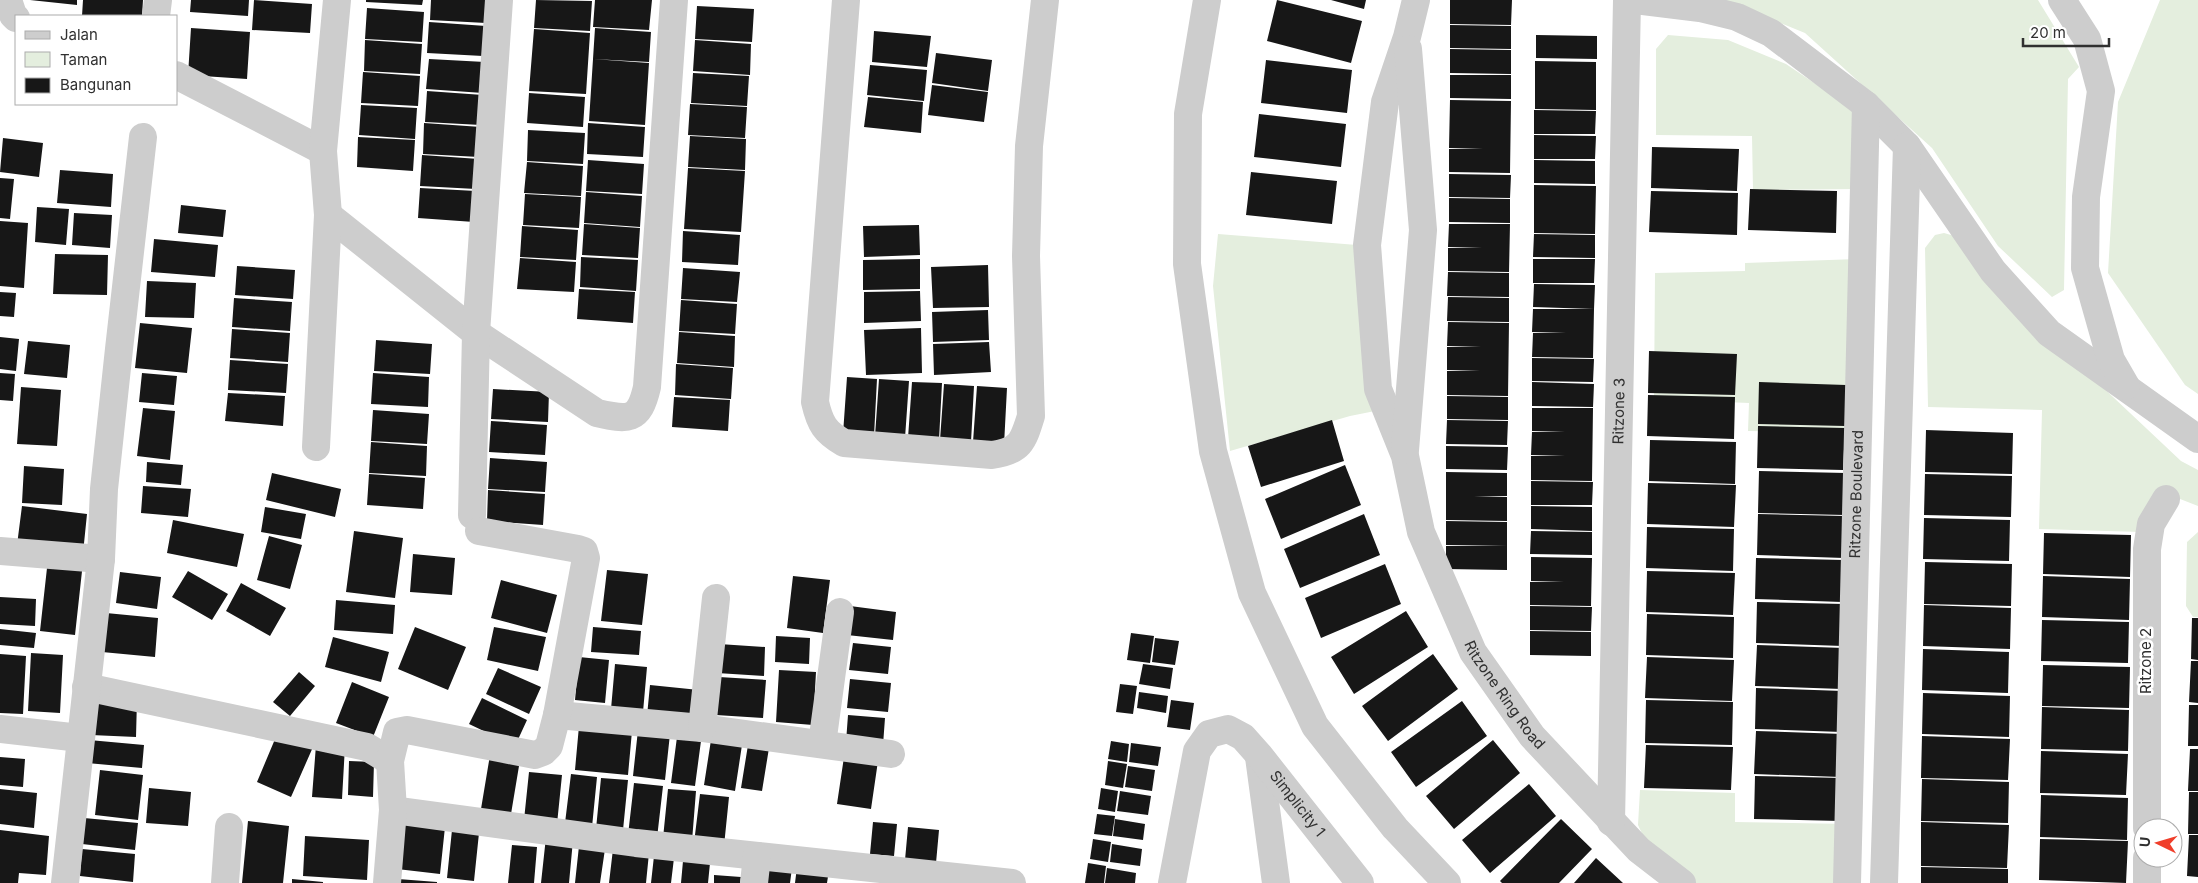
<svg xmlns="http://www.w3.org/2000/svg" width="2198" height="883" font-family="Inter,sans-serif">
<style>
.green{fill:#e4eede}
.building{fill:#171717}
.lines{fill:none;stroke-linecap:round;stroke-linejoin:round}
.minor{stroke:#cdcdcd;stroke-width:28}
.labels{text-anchor:middle;stroke-width:5;stroke-linejoin:round;paint-order:stroke}
.street-label{font-size:15px;fill:#303030;stroke:#fff}
</style>
<rect width="100%" height="100%" fill="#fff"/>
<path class="green" d="M1724,0H2038L2079,67L2068,79L2064,290L2052,297L1998,246L1932,148L1805,33Z
M2160,0H2198V394L2185,385L2108,273L2118,102Z
M1668,35L1728,40L1786,64L1832,95L1860,118L1859,189L1753,190L1752,136L1656,135V49Z
M1944,233L1958,237L2011,301L2181,461L2198,470V506L2175,497L2141,532L2039,529L2042,410L1928,407L1925,248L1935,235Z
M1218,234L1357,245L1375,411L1350,416L1230,451L1213,286Z
M1858,259L1857,433L1748,431L1749,403L1654,399L1655,273L1745,271V263Z
M2198,532V617H2193L2186,606L2187,542Z
M1640,790L1735,793V822L1849,824L1850,883H1684L1649,848L1638,825Z"/>
<path class="building" d="M30,0H77V5Z
M83,0H143L142,16H82Z
M191,0H249L248,16L190,12Z
M254,0L312,4L310,33L252,30Z
M366,0H423L422,5L366,2Z
M431,0H487L486,23L430,20Z
M536,0L592,1L590,31L534,28Z
M595,0H652L649,30L593,27Z
M1277,0L1362,21L1351,63L1267,41Z
M1331,0H1366L1364,9Z
M1450,0H1512L1511,25L1450,24Z
M697,6L754,9L752,42L695,39Z
M367,8L424,12L422,42L365,39Z
M429,22L486,26L483,56L427,53Z
M1450,25L1511,26V49L1450,48Z
M191,28L250,32L247,79L188,75Z
M595,28L651,32L649,62L593,59Z
M534,29L590,33L586,94L529,91Z
M874,31L931,36L927,67L872,62Z
M1536,35L1597,36V59L1536,58Z
M365,40L422,44L420,74L364,71Z
M695,40L751,44L750,75L693,71Z
M1450,49L1511,50V74L1450,73Z
M936,53L992,60L988,91L932,83Z
M429,59L485,62L483,93L426,89Z
M593,59L649,63L645,125L589,121Z
M1266,60L1352,70L1347,113L1261,103Z
M1535,61L1596,62V110L1535,109Z
M870,65L927,70L924,101L867,95Z
M363,72L420,76L418,106L361,103Z
M693,73L749,76L747,106L691,103Z
M1450,75H1511V99L1450,98Z
M932,85L988,92L984,122L928,115Z
M427,91L483,95L481,125L425,122Z
M529,93L585,97L583,127L527,123Z
M868,97L923,102L921,133L864,127Z
M1450,100L1511,101L1510,173L1449,172V149H1483L1449,148Z
M690,104L747,107L745,138L688,135Z
M361,105L417,108L415,139L359,135Z
M1534,110L1596,111L1595,134H1534Z
M1259,114L1346,124L1341,167L1254,157Z
M424,123L481,127L479,157L423,154Z
M588,123L645,127L643,157L587,154Z
M528,130L585,133L583,164L527,161Z
M1534,135L1596,136L1595,159H1534Z
M690,136L746,139L745,170L688,167Z
M358,137L415,140L413,171L357,167Z
M3,138L43,143L39,177L0,172Z
M1652,147L1739,149L1737,191L1651,188Z
M422,155L479,159L476,189L420,186Z
M588,160L644,164L642,194L586,191Z
M1534,160L1595,161V184L1534,183Z
M527,162L583,166L581,196L524,193Z
M688,168L745,171L741,232L684,229Z
M60,170L113,174L111,207L57,203Z
M1251,172L1337,181L1332,224L1246,215Z
M1449,174L1511,175L1510,198L1449,197Z
M0,178L14,179L10,219L0,218Z
M1534,185L1596,186L1595,234L1534,233Z
M420,188L476,191L474,222L418,218Z
M1750,189L1837,191L1836,233L1748,230Z
M1651,191L1738,193L1737,235L1649,232Z
M586,192L642,196L640,227L584,223Z
M525,194L581,197L579,228L523,225Z
M1449,198L1510,199V223L1449,222Z
M181,205L226,210L223,237L178,233Z
M37,207L69,209L66,245L35,242Z
M74,213L112,215L110,248L72,245Z
M0,221L28,223L24,288L0,286Z
M584,224L640,228L638,258L582,255Z
M1449,224H1510L1509,272L1448,271V248H1482L1448,247Z
M919,225L920,255L864,257L863,226Z
M522,226L578,230L576,260L520,257Z
M683,231L740,235L738,265L682,262Z
M1534,234L1595,235V258L1533,257Z
M154,239L218,245L215,277L151,272Z
M55,254L108,255L107,295L53,294Z
M581,257L638,260L636,291L580,287Z
M520,258L576,262L574,292L517,289Z
M920,259V289L863,290V260Z
M1533,259H1595L1594,283H1533Z
M988,265L989,307L933,308L931,267Z
M237,266L295,270L293,299L235,295Z
M683,268L740,272L737,302L681,299Z
M1448,272L1509,273V297L1447,296Z
M147,281L196,283L194,318L145,317Z
M1534,284L1595,285L1594,309L1533,307Z
M579,289L635,292L633,323L577,319Z
M920,291L921,321L864,323V292Z
M0,292L16,293L14,317L0,316Z
M1448,297L1509,298V322L1447,321Z
M234,298L292,302L290,331L232,327Z
M681,300L737,304L735,334L679,331Z
M1533,309H1594L1593,358L1532,357L1533,333H1566L1532,332Z
M988,310L989,340L933,342L932,312Z
M1448,322L1509,323L1508,396L1447,395V371H1480L1447,370V347L1481,346H1447Z
M140,323L192,328L187,373L135,368Z
M921,328L922,373L866,375L864,330Z
M232,329L290,333L288,362L230,358Z
M679,332L735,336L734,367L677,363Z
M0,337L19,339L16,371L0,369Z
M376,340L432,344L430,374L374,371Z
M28,341L70,345L67,378L24,374Z
M989,342L991,372L934,375L933,344Z
M1649,351L1737,354L1735,395L1648,393Z
M1532,358L1594,359L1593,382L1532,381Z
M230,360L288,364L286,393L228,390Z
M676,364L733,368L731,399L675,395Z
M0,373L15,374L13,401L0,400Z
M142,373L177,376L174,405L139,402Z
M373,373L429,377L428,407L371,404Z
M847,377L877,379L874,436L843,434Z
M879,379L909,381L905,438L875,436Z
M912,382L942,383L939,440L908,438Z
M1532,382L1594,384L1593,407L1532,406Z
M1759,382L1846,385L1845,426L1758,424Z
M944,384L974,386L971,442L940,440Z
M977,386L1007,388L1004,445L973,442Z
M21,387L61,390L57,446L17,444Z
M493,389L549,392L548,422L491,419Z
M228,393L285,396L283,426L225,421Z
M1648,395L1735,397L1734,439L1647,436Z
M1447,396L1508,397V420L1447,419Z
M674,397L730,400L728,431L672,427Z
M143,408L175,411L170,460L137,456Z
M1532,408H1593L1592,481L1531,480V456H1565L1531,455L1532,432H1565L1532,431Z
M373,410L429,414L427,444L371,441Z
M1332,420L1344,461L1261,487L1248,446Z
M1447,420L1508,421L1507,445L1446,444Z
M491,421L547,425L545,455L489,452Z
M1758,426L1845,428L1843,470L1757,468Z
M1926,430L2013,433L2012,474L1925,472Z
M1650,440L1736,442L1735,484L1649,481Z
M371,442L427,446L426,476L369,473Z
M1446,446L1508,447L1507,470L1446,469Z
M490,458L547,462L545,492L488,489Z
M147,462L183,465L181,485L146,482Z
M1345,465L1361,505L1281,539L1265,499Z
M24,466L64,469L62,505L22,503Z
M1759,471L1846,473L1845,515L1758,513Z
M1446,472L1507,473V496L1474,497H1507V521L1446,520Z
M272,473L341,489L335,517L266,500Z
M369,474L425,478L423,509L367,505Z
M1925,474L2012,476L2011,517L1924,515Z
M1531,481L1593,482L1592,505H1531Z
M1648,483L1736,485L1734,527L1647,524Z
M143,486L191,489L188,517L141,513Z
M488,490L545,494L543,525L487,521Z
M22,506L87,514L83,553L17,545Z
M1531,506L1592,507V531L1531,529Z
M265,507L306,514L301,539L261,532Z
M1364,514L1380,555L1300,588L1284,549Z
M1758,514L1845,516L1844,558L1757,555Z
M1924,518L2010,520L2009,561L1923,559Z
M173,520L244,534L237,567L167,553Z
M1446,521L1507,522V546L1446,545Z
M1647,527L1734,529L1733,571L1646,568Z
M354,531L403,538L395,598L346,592Z
M1531,531L1592,532V555L1530,554Z
M2044,533L2131,535L2130,577L2043,574Z
M269,536L302,545L290,589L257,580Z
M1446,546H1507V570L1446,569Z
M413,554L455,558L452,595L410,592Z
M1531,557L1592,558L1591,606L1530,605V582L1564,581H1531Z
M1756,558L1844,560L1842,602L1755,599Z
M48,559L83,562L75,635L40,631Z
M1925,562L2012,564L2011,606L1924,604Z
M1385,564L1401,604L1321,638L1305,598Z
M607,570L648,574L642,625L601,621Z
M188,571L228,594L212,620L172,597Z
M1647,571L1735,573L1733,615L1646,612Z
M120,572L161,577L157,609L116,603Z
M793,576L830,580L823,633L787,628Z
M2043,576L2130,579L2129,620L2042,617Z
M501,580L557,595L547,633L491,618Z
M241,583L286,608L270,636L226,611Z
M0,597L36,599L35,626L0,624Z
M336,600L395,605L393,634L334,630Z
M1757,602L1844,604L1843,646L1756,643Z
M1924,605L2011,608L2010,649L1923,646Z
M850,606L896,612L893,640L847,635Z
M1530,606L1592,607L1591,631L1530,630Z
M1406,611L1428,647L1354,694L1331,657Z
M106,613L158,618L155,657L102,652Z
M1647,614L1734,617L1733,658L1646,655Z
M2192,618H2198V660L2191,659Z
M2042,620L2129,622L2128,663L2041,661Z
M415,627L466,647L448,690L398,669Z
M494,627L546,637L538,671L487,660Z
M593,627L641,631L639,655L591,652Z
M0,629L36,633L34,648L0,645Z
M1530,631L1591,632V656L1530,655Z
M1131,633L1154,636L1150,663L1127,660Z
M776,636L810,638L809,664L775,662Z
M333,637L389,652L381,682L325,667Z
M1155,638L1179,641L1175,665L1152,662Z
M853,643L891,647L888,674L849,670Z
M719,644L765,647L764,676L717,673Z
M1757,645L1844,648L1842,689L1755,686Z
M1923,649L2009,652L2008,693L1922,690Z
M31,653L63,655L60,713L28,711Z
M0,654L26,656L23,714L0,713Z
M1433,654L1458,689L1388,741L1362,706Z
M579,657L609,660L605,703L575,700Z
M1647,657L1734,660L1732,701L1645,698Z
M2191,661H2198V703L2189,702Z
M615,664L647,667L643,712L611,709Z
M1143,664L1173,668L1170,689L1139,684Z
M2043,665L2130,667L2129,708L2042,706Z
M498,668L541,687L529,714L486,694Z
M779,670L816,672L813,725L776,722Z
M299,672L315,686L290,716L273,702Z
M719,677L766,680L763,718L716,715Z
M850,679L891,683L888,712L847,708Z
M352,682L389,697L373,737L336,723Z
M1120,684L1137,686L1133,714L1116,712Z
M650,685L699,690L696,721L647,716Z
M1756,688L1843,691L1842,732L1755,729Z
M1139,692L1168,696L1166,713L1137,708Z
M1923,693L2010,696L2009,737L1922,734Z
M92,697L137,699L136,737L91,735Z
M482,698L527,720L515,746L469,724Z
M1171,700L1194,703L1190,730L1167,727Z
M1646,700L1733,702L1732,745L1645,743Z
M1462,701L1487,736L1416,787L1391,752Z
M2189,705H2198V746H2188Z
M2042,707L2129,710L2128,751L2041,749Z
M848,715L885,718L883,745L846,742Z
M579,726L632,731L628,775L575,770Z
M638,730L670,734L665,780L633,776Z
M1756,731L1843,734L1841,777L1754,774Z
M278,732L313,747L291,797L257,782Z
M1922,736L2010,739L2008,780L1921,778Z
M677,737L701,741L695,786L671,783Z
M89,740L144,745L142,768L87,763Z
M711,740L742,745L735,791L704,785Z
M1493,740L1520,773L1454,829L1426,796Z
M1111,741L1129,744L1127,762L1108,759Z
M1131,743L1161,747L1158,766L1129,762Z
M316,745L345,746L342,799L312,797Z
M748,745L769,748L762,791L741,788Z
M1646,745L1733,747L1731,790L1644,788Z
M2190,749H2198V791H2188Z
M2041,751L2128,754L2126,795L2040,793Z
M490,755L520,760L511,814L481,809Z
M0,757L25,759L23,787L0,785Z
M844,757L878,761L871,809L837,804Z
M349,761L374,762L373,797L348,795Z
M1108,761L1127,764L1123,788L1105,785Z
M1128,766L1155,770L1152,791L1125,787Z
M100,770L143,775L138,820L95,815Z
M529,772L562,775L557,824L524,820Z
M571,774L597,777L592,827L565,823Z
M1755,776L1842,778L1841,821L1754,819Z
M601,778L628,780L623,830L596,829Z
M1922,779L2009,782L2008,823L1921,821Z
M634,783L663,786L657,838L628,835Z
M1529,784L1556,816L1490,873L1462,840Z
M149,788L191,792L188,826L146,823Z
M1101,788L1118,791L1115,812L1098,809Z
M0,789L37,793L34,828L0,824Z
M668,789L696,791L692,841L663,838Z
M1120,791L1151,796L1148,815L1117,811Z
M2189,792H2198V834H2188Z
M700,794L729,797L724,846L694,843Z
M2041,795L2128,798L2127,840L2040,837Z
M1097,814L1115,816L1112,836L1094,834Z
M84,818L138,823L135,850L82,844Z
M1115,819L1145,824L1143,840L1113,836Z
M1561,819L1592,849L1559,883H1502L1500,881Z
M248,821L289,826L283,883H242Z
M873,822L897,824L894,856L870,854Z
M1921,822L2009,825L2007,868L1921,866Z
M402,823L445,827L440,874L397,869Z
M908,827L939,830L936,863L905,860Z
M0,830L49,836L46,875L19,873L18,883H0Z
M452,830L479,833L474,881L447,878Z
M2189,835H2198V877L2187,876Z
M305,836L369,840L367,880L303,876Z
M546,837L573,840L569,883H541Z
M1093,839L1111,842L1108,862L1090,859Z
M2040,839L2128,841L2126,883L2039,880Z
M1112,844L1142,849L1140,866L1110,862Z
M512,845L537,847L534,883H508Z
M579,846L605,849L600,883H575Z
M82,849L135,854L133,882L80,876Z
M613,849L649,853L646,883H609Z
M654,856L674,858L671,883H651Z
M1596,858L1623,883H1574Z
M683,861L710,863L708,883H681Z
M763,863L792,868L790,883H760Z
M1088,863L1106,866L1104,883H1085Z
M797,867L829,870L827,883H795Z
M1921,867L2008,869V883H1921Z
M1107,868L1136,873L1135,883H1105Z
M714,875L741,877L740,883H714Z
M292,879L323,882V883H292Z
M398,879L437,882V883H398Z"/>
<g class="lines">
<g class="minor">
<path d="M8,0L13,15L16,18"/>
<path d="M846,0L815,402C820,424 825,432 844,443L992,455C1020,451 1023,442 1031,416L1026,256L1029,146L1045,0"/>
<path d="M1207,0L1188,114L1187,264L1213,451L1252,593L1315,726L1395,828L1447,883"/>
<path id="s1" d="M1416,0L1407,37L1385,102L1367,245L1378,389L1405,456L1421,532L1473,652L1532,736L1639,850L1682,883"/>
<path d="M1635,0L1700,8L1737,17L1771,33L1866,105L1907,146L1993,271L2049,333L2198,439"/>
<path d="M2062,0L2087,39L2101,91L2086,197L2085,268L2111,360L2126,386"/>
<path d="M156,16L158,0"/>
<path d="M176,75L323,151"/>
<path d="M328,215L476,333L597,413C628,420 639,422 647,387L674,0"/>
<path d="M316,447L328,215L323,151L337,0"/>
<path d="M1405,450L1423,230L1408,49"/>
<path d="M472,515L476,333L499,0"/>
<path d="M0,551L101,559"/>
<path d="M86,687L367,747L390,761"/>
<path d="M557,715L702,728L891,754"/>
<path d="M702,728L716,598"/>
<path d="M0,729L80,738"/>
<path d="M822,744L840,612"/>
<path d="M1259,757L1276,883"/>
<path d="M393,810L636,843L1012,883"/>
<path id="s2" d="M1611,822L1627,0"/>
<path d="M2147,828V549L2151,524L2166,499"/>
<path d="M2147,858V883"/>
<path d="M65,883L101,559L104,489L119,349L143,137"/>
<path d="M225,883L229,827"/>
<path d="M387,883L393,810L390,761L397,732L407,730L535,755L543,752L549,746L557,715L586,558L584,551L578,549L479,531"/>
<path d="M754,883L757,856"/>
<path id="s3" d="M1172,883L1197,751L1209,734L1228,729L1243,737L1259,755L1360,883"/>
<path id="s4" d="M1847,883L1866,105"/>
<path d="M1884,883L1907,146"/>
</g>
</g>
<g class="labels">
<g class="street-label">
<text dy="5" stroke="none"><textPath href="#s2" startOffset="411">Ritzone 3</textPath></text>
<text dy="5" stroke="none"><textPath href="#s4" startOffset="389">Ritzone Boulevard</textPath></text>
<text transform="translate(2146 661) rotate(-90)" y="5">Ritzone 2</text>
<text dy="5" stroke="none"><textPath href="#s1" startOffset="729">Ritzone Ring Road</textPath></text>
<text dy="5" stroke="none"><textPath href="#s3" startOffset="278">Simplicity 1</textPath></text>
</g>
</g>
<rect x="15" y="15" width="162" height="90" fill="#ffffff" stroke="#acacac"/>
<rect x="25" y="31" width="25" height="8" fill="#cdcdcd" stroke="#acacac"/>
<text x="60" y="40" font-size="15" fill="#303030">Jalan</text>
<rect x="25" y="52" width="25" height="15" fill="#e4eede" stroke="#acacac"/>
<text x="60" y="65" font-size="15" fill="#303030">Taman</text>
<rect x="25" y="78" width="25" height="15" fill="#171717" stroke="#acacac"/>
<text x="60" y="90" font-size="15" fill="#303030">Bangunan</text>
<g transform="translate(2158 843) rotate(275)"><circle r="24" fill="#ffffff" stroke="#acacac"/>
<path d="M0-4L9 19L0 12L-9 19Z" fill="#f03e2a"/>
<text y="-8" font-size="14" font-weight="bold" text-anchor="middle" fill="#303030">U</text>
</g>
<path d="M2023 38v8h86v-8" fill="none" stroke="#303030" stroke-width="2.5"/>
<text x="2030" y="38" font-size="15" fill="#303030" stroke="#ffffff" stroke-width="4" paint-order="stroke">20 m</text>
</svg>
